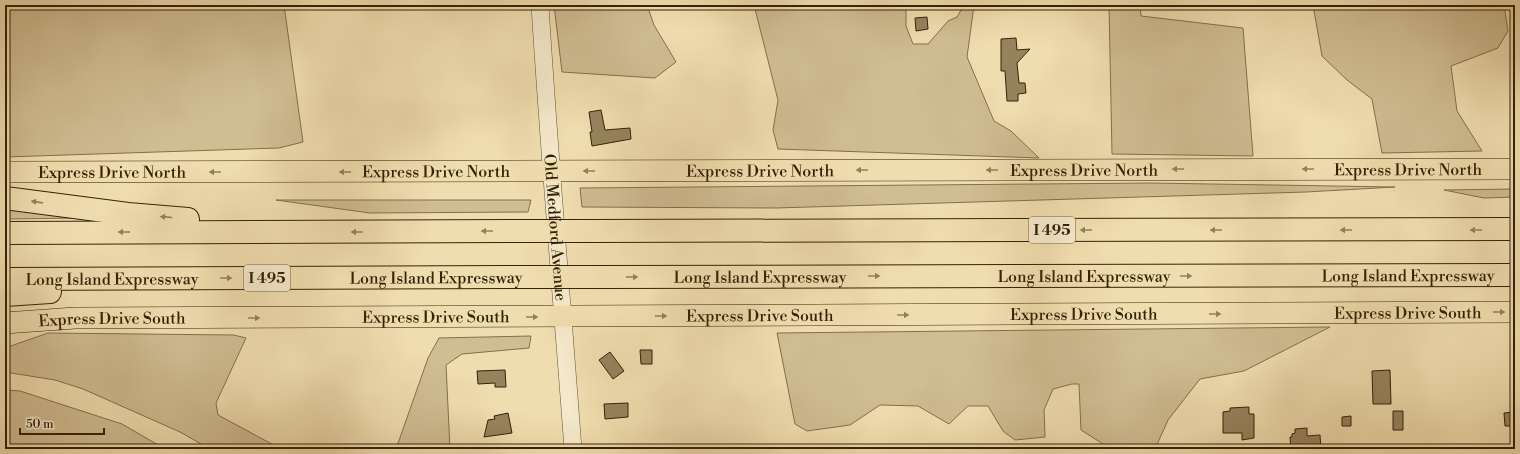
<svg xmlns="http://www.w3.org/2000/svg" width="1520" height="454" font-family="'Libre Bodoni',serif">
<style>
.green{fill:#d0bd92;stroke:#82704c}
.building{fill:#96835e;stroke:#342206}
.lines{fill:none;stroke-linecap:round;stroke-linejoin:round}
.minor-casing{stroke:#635130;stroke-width:18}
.major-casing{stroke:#342206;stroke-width:22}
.highway-casing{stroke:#342206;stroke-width:24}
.minor{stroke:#f5e9cb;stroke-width:17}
.major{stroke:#f0ddaf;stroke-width:21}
.highway{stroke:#f0ddaf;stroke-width:22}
.highway-bridge-casing{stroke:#342206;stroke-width:24;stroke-linecap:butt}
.highway-bridge{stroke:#f0ddaf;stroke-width:22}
.oneway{fill:#92805a}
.labels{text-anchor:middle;stroke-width:3;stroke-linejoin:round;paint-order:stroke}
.shield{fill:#f5e9cb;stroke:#6e5e41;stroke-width:1}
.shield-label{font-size:15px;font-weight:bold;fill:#342206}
.street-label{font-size:16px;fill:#342206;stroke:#f5e9cb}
</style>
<rect width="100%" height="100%" fill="#f0ddaf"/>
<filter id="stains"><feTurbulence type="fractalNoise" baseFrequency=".005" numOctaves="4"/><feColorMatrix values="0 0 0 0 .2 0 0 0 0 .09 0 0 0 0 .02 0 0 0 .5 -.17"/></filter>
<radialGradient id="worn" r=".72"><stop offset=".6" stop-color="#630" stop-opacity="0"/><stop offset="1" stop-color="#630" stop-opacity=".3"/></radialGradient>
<path class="green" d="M5,5H284L303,142L279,148L5,157Z
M554,5H647L654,25L676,62L655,78L562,72Z
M754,5H906V26L913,44H928L948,21L957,17L964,5H974L967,57L994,121L1011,131L1039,158L778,149L773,130L778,100Z
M1109,5H1140L1141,16L1243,28L1253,156L1112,154Z
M1313,5H1504L1508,31L1498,48L1451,66L1457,111L1482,151L1382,153L1372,99L1347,80L1322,56Z
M1151,183L1395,187L1306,192L776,208L582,207L580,188Z
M1515,189V197L1484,198L1444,190Z
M276,200H531L528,212L370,213Z
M5,207L87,218L5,219Z
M1330,327L1244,371L1200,379L1168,420L1155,449H1111L1081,430L1079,384H1072L1053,389L1044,410L1045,437L1015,440L1003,431L988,406H968L949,424L918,406L880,405L850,425L807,431L795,424L777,333Z
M48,333L234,335L246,338L216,403L218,415L281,449H210L180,432L83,389L55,380L5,372V348Z
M531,336L529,348L462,354L446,365L450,449H396L428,358L439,338Z
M5,390L20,391L122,424L165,449H5Z"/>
<path class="building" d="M927,17L928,29L916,31L915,18Z
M1016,38L1017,50L1030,49L1017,63L1019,83H1025L1026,93L1018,94V101H1007L1005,71H1001V39Z
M601,110L605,130L630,128L631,139L592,146L590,132H592L589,112Z
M640,350H652V364H641Z
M610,352L624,371L613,379L599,360Z
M505,370L506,387H495V383L478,384L477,371Z
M1390,370L1391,404H1373L1372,371Z
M628,403V417L605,419L604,404Z
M1249,407V414H1254V438L1242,440V433H1223V412L1230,411V408Z
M1393,411H1403V430H1393Z
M1515,412V426H1505L1504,413Z
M508,413L512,433L484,437L488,420L495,419L494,416Z
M1351,416V426H1342V417Z
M1307,428V436L1320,435L1321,449H1291L1290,437H1292V434L1295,433V429Z"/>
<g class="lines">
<defs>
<g id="minor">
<path id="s1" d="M540,5C549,153 562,301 573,449"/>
</g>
<g id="major">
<path id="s2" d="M5,172L1515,169"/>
<path id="s3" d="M5,323L75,318L1515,312"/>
</g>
<g id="highway">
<path d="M5,198L128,214L188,219"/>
<path d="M590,231L1515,229"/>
<path d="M5,233L526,231"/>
<path id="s4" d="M593,277L1515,275"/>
<path id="s5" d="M5,279L530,277"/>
<path d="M5,295L50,292"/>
</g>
</defs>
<use href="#minor" class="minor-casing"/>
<use href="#major" class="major-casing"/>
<use href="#highway" class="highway-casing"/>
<use href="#minor" class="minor"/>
<use href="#major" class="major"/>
<use href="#highway" class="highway"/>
<defs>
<path id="highway-bridge" d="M526,231H590
M530,277H593"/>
</defs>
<use href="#highway-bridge" class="highway-bridge-casing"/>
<use href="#highway-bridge" class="highway-bridge"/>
</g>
<defs><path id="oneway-solid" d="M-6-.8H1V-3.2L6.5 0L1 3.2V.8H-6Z"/></defs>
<g class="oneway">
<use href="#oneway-solid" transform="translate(1178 169) rotate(180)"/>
<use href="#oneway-solid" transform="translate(1308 169) rotate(180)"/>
<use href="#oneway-solid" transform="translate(862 170) rotate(180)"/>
<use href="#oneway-solid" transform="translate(992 170) rotate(180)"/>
<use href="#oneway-solid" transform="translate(589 171) rotate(180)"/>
<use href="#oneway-solid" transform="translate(215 172) rotate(180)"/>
<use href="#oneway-solid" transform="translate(345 172) rotate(180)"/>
<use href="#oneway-solid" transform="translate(37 202) rotate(-172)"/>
<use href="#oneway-solid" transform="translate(166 217) rotate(-175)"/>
<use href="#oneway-solid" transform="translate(1086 230) rotate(180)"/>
<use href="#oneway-solid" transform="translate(1216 230) rotate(180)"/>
<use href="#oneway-solid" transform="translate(1346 230) rotate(180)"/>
<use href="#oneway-solid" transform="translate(1476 230) rotate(180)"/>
<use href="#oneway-solid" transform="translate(487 231) rotate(180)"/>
<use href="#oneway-solid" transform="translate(124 232) rotate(180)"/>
<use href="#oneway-solid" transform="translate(357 232) rotate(180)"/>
<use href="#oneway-solid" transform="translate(874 276)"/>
<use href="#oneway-solid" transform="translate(1186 276)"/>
<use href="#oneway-solid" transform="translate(632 277)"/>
<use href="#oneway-solid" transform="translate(226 278)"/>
<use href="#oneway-solid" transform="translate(1499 312)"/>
<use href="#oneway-solid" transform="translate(1215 314)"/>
<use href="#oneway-solid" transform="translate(903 315)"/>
<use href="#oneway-solid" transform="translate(661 316)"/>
<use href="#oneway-solid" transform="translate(532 317)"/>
<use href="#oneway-solid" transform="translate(254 318)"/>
</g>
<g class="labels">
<g class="shield">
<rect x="1029" y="217" width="46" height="26" rx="3"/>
<rect x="244" y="265" width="46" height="26" rx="3"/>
</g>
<g class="shield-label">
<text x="1052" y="235">I 495</text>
<text x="267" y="283">I 495</text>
</g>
<g class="street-label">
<text dy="6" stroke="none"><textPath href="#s2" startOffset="1403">Express Drive North</textPath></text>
<text dy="6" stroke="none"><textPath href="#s2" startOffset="755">Express Drive North</textPath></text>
<text dy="6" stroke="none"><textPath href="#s2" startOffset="1079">Express Drive North</textPath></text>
<text dy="6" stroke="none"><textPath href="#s2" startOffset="107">Express Drive North</textPath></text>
<text dy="6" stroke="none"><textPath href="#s2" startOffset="431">Express Drive North</textPath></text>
<text dy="6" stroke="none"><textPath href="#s1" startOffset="223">Old Medford Avenue</textPath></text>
<text dy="6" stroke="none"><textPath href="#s4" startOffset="815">Long Island Expressway</textPath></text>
<text dy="6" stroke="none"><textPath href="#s4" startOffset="491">Long Island Expressway</textPath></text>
<text dy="6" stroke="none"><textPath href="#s5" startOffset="431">Long Island Expressway</textPath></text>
<text dy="6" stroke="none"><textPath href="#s4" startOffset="167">Long Island Expressway</textPath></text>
<text dy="6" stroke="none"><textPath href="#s5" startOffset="107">Long Island Expressway</textPath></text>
<text dy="6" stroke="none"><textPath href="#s3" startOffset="1403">Express Drive South</textPath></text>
<text dy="6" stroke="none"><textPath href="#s3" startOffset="1079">Express Drive South</textPath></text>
<text dy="6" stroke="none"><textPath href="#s3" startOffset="755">Express Drive South</textPath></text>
<text dy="6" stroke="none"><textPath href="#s3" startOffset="431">Express Drive South</textPath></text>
<text dy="6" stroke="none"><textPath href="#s3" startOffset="107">Express Drive South</textPath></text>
</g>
</g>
<rect width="1520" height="454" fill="none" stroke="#f0ddaf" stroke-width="20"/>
<rect x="6" y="6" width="1508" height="442" fill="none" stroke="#342206" stroke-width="2"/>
<rect x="10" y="10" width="1500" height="434" fill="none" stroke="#342206"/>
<path d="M20 428v6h84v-6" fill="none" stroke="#342206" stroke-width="2"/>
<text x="26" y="428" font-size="12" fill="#342206" stroke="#f5e9cb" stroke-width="3" paint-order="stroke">50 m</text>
<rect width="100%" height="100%" filter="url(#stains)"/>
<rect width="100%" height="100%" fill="url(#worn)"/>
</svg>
